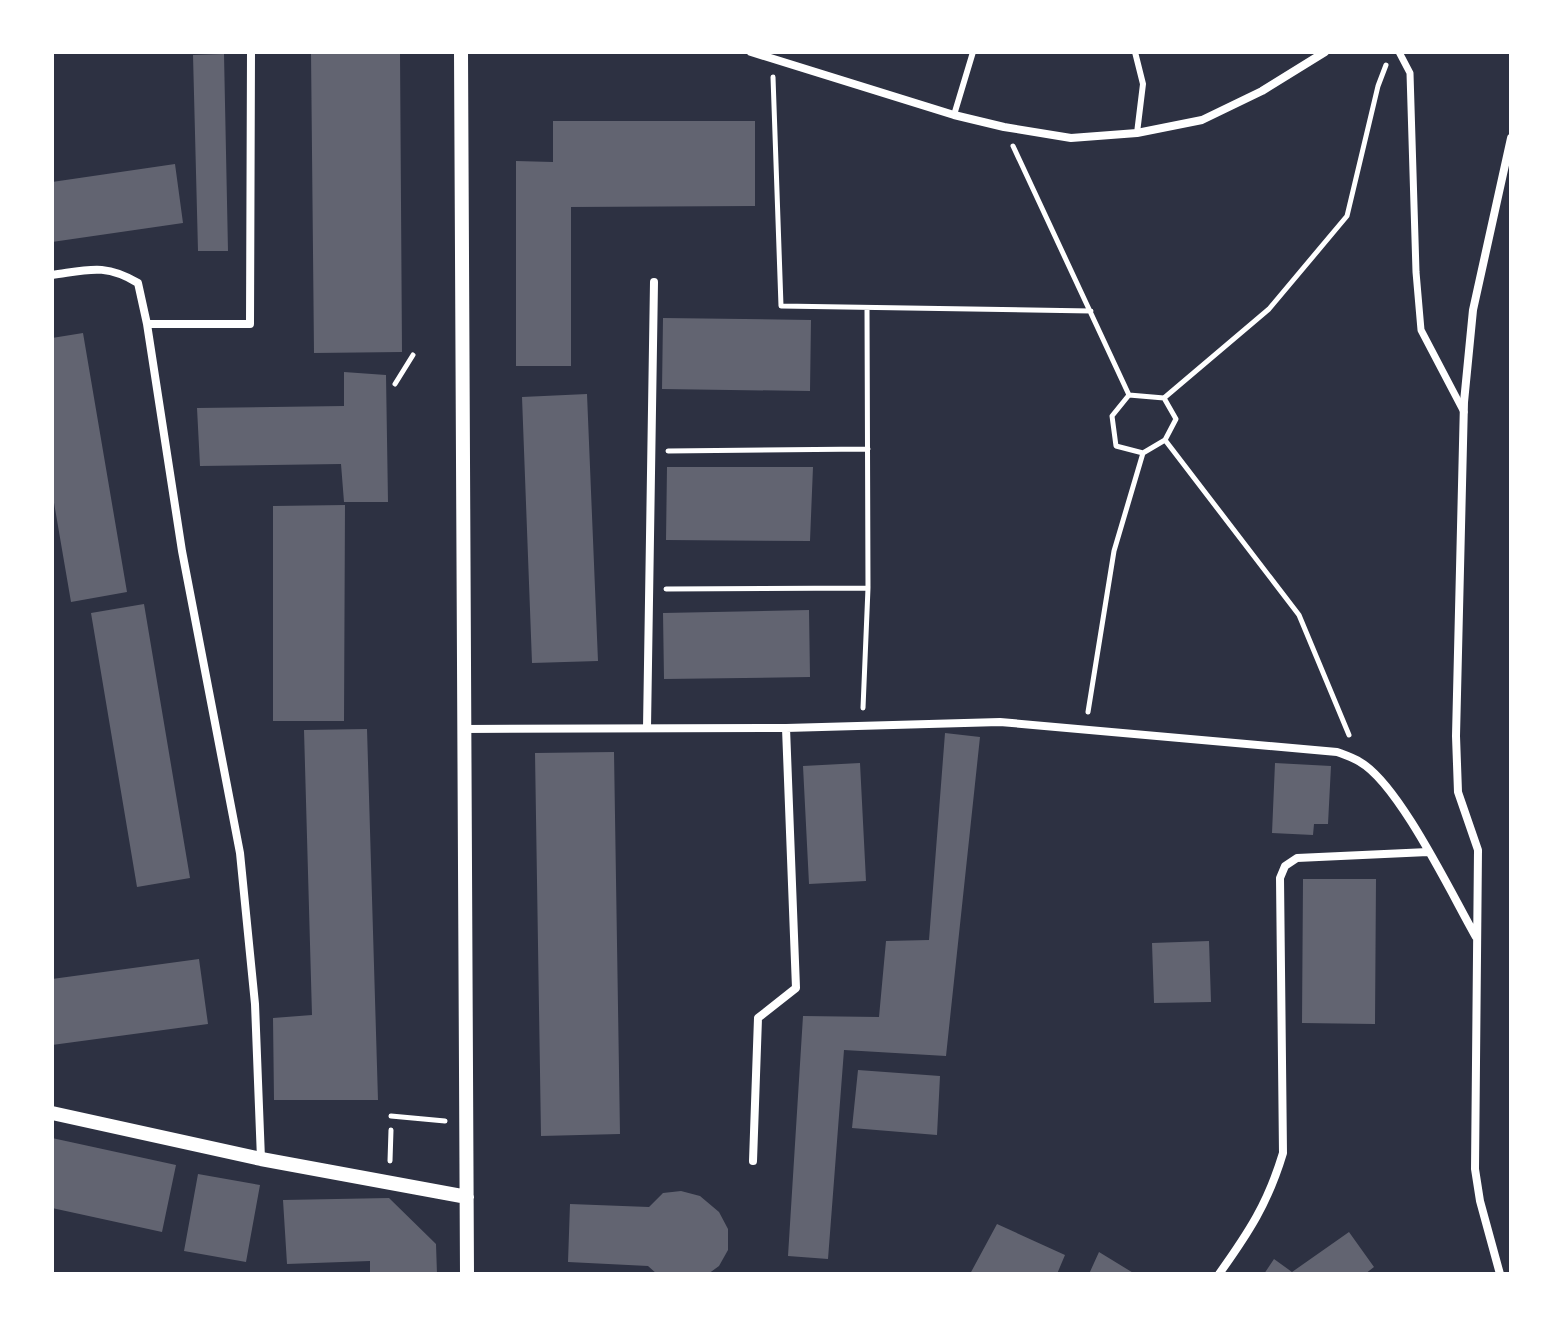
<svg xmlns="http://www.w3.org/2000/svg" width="1563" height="1326" font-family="Mulish,sans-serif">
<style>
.building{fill:#626471}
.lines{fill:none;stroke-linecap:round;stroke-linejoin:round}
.path{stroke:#fff;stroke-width:5}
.service{stroke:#fff;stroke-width:6}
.pedestrian{stroke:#fff;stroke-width:7}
.minor{stroke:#fff;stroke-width:8}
.tertiary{stroke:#fff;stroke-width:14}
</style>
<rect width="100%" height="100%" fill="#2d3142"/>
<path class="building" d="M311,52H400L402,352L314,353Z
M224,54L228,251H198L193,55Z
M553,121H755V206L571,207V366H516V161L553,162Z
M175,164L183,223L52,242V182Z
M663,318L811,320L810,391L662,389Z
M83,333L127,592L71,602L52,491V338Z
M344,372L386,375L388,502H344L341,464L200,466L197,408L344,406Z
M587,394L598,661L532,663L522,397Z
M667,467H813L810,541L666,540Z
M345,505L344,721H273V506Z
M144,604L190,878L137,887L91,613Z
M809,610L810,677L664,679L663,613Z
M367,729L378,1100H274L273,1018L312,1015L304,730Z
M945,733L980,737L946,1056L844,1050L828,1259L788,1256L803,1016L879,1017L886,941L929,940Z
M614,752L620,1134L541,1136L535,753Z
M860,763L866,881L809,884L803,766Z
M1275,763L1331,766L1328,824H1314L1313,835L1272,833Z
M1303,879H1376L1375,1024L1302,1023Z
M1209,941L1211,1002L1154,1003L1152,943Z
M199,959L208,1024L52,1045V979Z
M858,1070L940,1076L937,1135L852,1128Z
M52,1138L176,1165L162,1232L52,1208Z
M198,1174L260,1185L246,1262L184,1251Z
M681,1191L700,1196L719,1212L728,1229V1250L719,1266L708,1274H657L648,1266L568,1262L570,1204L649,1207L663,1193Z
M389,1198L436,1244L437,1274H370V1261L287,1264L283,1200Z
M997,1224L1065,1255L1057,1274H970Z
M1349,1232L1374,1267L1365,1274H1264L1274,1259L1292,1272Z
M1099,1252L1135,1274H1089Z"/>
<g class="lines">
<path class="path" d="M773,77L781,306L1091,311
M1013,146L1129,395
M395,384L413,355
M1129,395L1164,398L1176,419L1165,440L1143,453L1116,446L1112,416Z
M1164,398L1269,309L1347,216L1378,86L1386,65
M1165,440L1299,615L1349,735
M668,451L868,449
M666,589L868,588
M863,708L868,588L867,308
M1088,712L1114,551L1143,453
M391,1116L445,1121
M390,1161L391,1130"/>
<path class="service" d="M1135,52L1143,84L1137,133
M954,115L973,52"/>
<path class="pedestrian" d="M1399,52L1410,73L1416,272L1421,330L1464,412"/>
<path class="minor" d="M751,52L954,115L1004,127L1071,138L1137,133L1202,120L1262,91L1325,52
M52,275C88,270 105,263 138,283L147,324L182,551L240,853L255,1004L261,1159
M147,324H250L251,52
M647,728L654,282
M463,729L786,728L1000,722L1337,752C1345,755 1354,758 1360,762C1399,784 1452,895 1476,937
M753,1161L758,1018L796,988L786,728
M1219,1274C1249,1232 1268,1203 1283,1153L1280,878L1285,866L1297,858L1428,852
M1500,1274L1480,1201L1475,1169L1478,850L1458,792L1456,736L1464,402L1473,310L1511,138"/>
<path class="tertiary" d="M461,52L467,1274
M52,1113L261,1159L467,1197"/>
</g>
<rect width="1563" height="1326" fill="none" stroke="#ffffff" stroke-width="108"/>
</svg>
